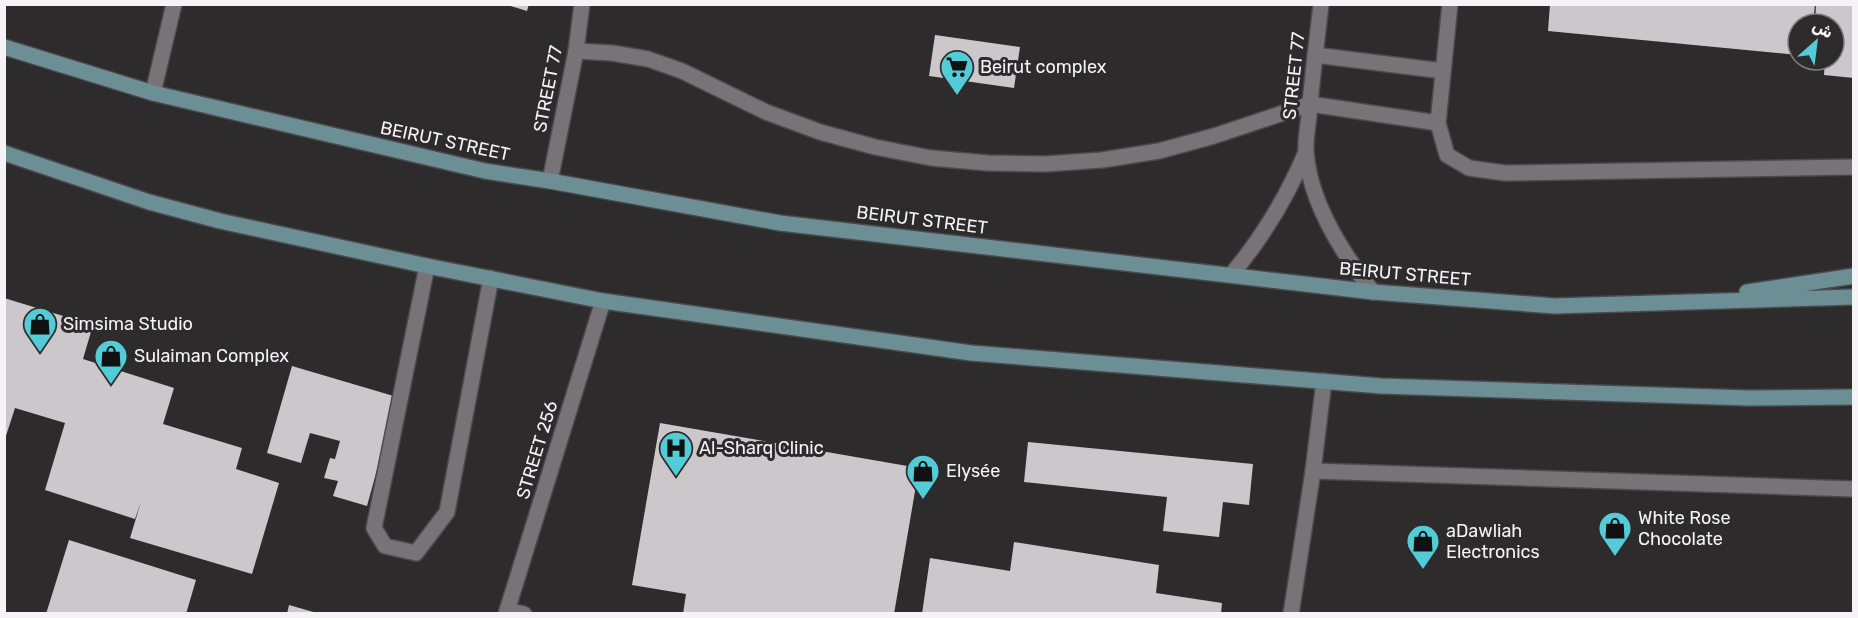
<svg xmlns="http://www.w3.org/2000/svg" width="1858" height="618" font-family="Rubik,'Noto Sans Arabic',sans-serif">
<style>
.building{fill:#ccc7cb}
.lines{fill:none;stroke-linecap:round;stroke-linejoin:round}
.service-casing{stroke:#4c494c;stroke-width:18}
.minor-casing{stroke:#4c494c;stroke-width:18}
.tertiary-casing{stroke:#4c494c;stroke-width:18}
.secondary-casing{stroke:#4c494c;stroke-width:18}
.service{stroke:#777376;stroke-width:15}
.minor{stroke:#777376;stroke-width:15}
.tertiary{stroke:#777376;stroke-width:15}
.secondary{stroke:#6b8f94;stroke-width:15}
.labels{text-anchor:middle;stroke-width:6;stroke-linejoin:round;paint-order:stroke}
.poi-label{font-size:18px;fill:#f5f3f5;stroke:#2e2b2d;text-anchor:start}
.street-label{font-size:18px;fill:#f5f3f5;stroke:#2e2b2d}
</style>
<rect width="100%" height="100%" fill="#2e2b2d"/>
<path class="building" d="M504,4H529L527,11Z
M1550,4H1815L1813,24H1798V55L1548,31Z
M1816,4H1854V78L1824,75L1825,60H1834V24H1815Z
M935,35L1020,47L1014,88L929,76Z
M4,298L93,325L83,359L174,388L163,424L242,448L236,469L279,483L252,574L130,538L141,502L135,519L45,490L65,423L15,408L4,442Z
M292,366L397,397L367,506L333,496L338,481L324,478L330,458L335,459L340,441L310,433L301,463L267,453Z
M660,423L919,468L894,614H683L686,594L632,585Z
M1028,442L1253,464L1249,505L1223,502L1219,537L1163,531L1167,497L1024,482Z
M69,540L196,580L186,614H46Z
M1014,542L1159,565L1156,593L1222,603L1221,614H922L930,558L1010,571Z
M289,605L317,613V614H287Z"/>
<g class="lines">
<defs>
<path id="service" d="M1450,4L1438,123L1447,155L1469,168L1505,173L1854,167
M576,51L612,53L648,59L682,71L766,112L820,132L875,147L931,158L988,163L1045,164L1102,160L1159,151L1214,136L1310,104L1438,123
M1315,55L1443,71
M153,93L174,4
M427,266L374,528L385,546L416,553L447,512L491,278
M1313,471L1854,489"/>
<path id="minor" d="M1321,4C1317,41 1312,78 1309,115C1308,127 1305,140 1306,152C1310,203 1342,253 1373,292
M550,181L576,51L582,4
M1231,275C1263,237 1287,197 1306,152
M507,610L524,614
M506,614L603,301"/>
<path id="tertiary" d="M1291,614L1313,471L1324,381"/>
<path id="secondary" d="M4,47L153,93L485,171L550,181L780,223L1373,292L1555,306L1854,297
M4,153L149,202L220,221L427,266L603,301L971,353L1381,386L1749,398L1854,397
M1747,292L1854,276"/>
</defs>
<use href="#service" class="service-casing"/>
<use href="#minor" class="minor-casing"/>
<use href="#tertiary" class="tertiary-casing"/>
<use href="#secondary" class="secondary-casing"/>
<use href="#service" class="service"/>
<use href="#minor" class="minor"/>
<use href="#tertiary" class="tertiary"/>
<use href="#secondary" class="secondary"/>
</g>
<defs>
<symbol id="supermarket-pin" viewBox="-11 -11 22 30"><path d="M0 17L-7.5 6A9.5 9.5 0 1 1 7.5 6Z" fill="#52ccd6" stroke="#2e2b2d"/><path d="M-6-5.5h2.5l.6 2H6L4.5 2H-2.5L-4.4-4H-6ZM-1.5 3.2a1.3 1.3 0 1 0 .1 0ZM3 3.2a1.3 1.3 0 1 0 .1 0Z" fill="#111"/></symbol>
<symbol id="shop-pin" viewBox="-11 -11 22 30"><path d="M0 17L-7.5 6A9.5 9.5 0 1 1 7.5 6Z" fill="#52ccd6" stroke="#2e2b2d"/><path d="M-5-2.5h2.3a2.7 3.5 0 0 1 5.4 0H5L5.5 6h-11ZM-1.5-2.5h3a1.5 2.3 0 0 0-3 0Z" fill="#111"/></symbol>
<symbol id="hospital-pin" viewBox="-11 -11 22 30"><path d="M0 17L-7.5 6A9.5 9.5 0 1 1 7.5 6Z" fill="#52ccd6" stroke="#2e2b2d"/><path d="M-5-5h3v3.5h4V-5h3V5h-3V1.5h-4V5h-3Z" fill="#111"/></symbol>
</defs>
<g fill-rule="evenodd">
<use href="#supermarket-pin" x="938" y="48" width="38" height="52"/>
<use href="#shop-pin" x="21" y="305" width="38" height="52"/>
<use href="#shop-pin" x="92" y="337" width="38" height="52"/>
<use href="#hospital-pin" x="657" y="429" width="38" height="52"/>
<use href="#shop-pin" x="904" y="452" width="38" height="52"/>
<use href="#shop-pin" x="1596" y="509" width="38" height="52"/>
<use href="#shop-pin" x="1404" y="522" width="38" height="52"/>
</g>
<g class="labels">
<g class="poi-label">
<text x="980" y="73">Beirut complex</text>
<text x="63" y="330">Simsima Studio</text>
<text x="134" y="362">Sulaiman Complex</text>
<text x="699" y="454">Al-Sharq Clinic</text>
<text x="946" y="477">Elysée</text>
<text x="1638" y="524">White Rose<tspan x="1638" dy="21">Chocolate</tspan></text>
<text x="1446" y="537">aDawliah<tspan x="1446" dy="21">Electronics</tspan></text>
</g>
<g class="street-label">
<text transform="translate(1294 76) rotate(-84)" y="6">STREET 77</text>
<text transform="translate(548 89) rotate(-79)" y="6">STREET 77</text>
<text transform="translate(445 141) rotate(12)" y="6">BEIRUT STREET</text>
<text transform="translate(922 220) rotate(7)" y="6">BEIRUT STREET</text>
<text transform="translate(1405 274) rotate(5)" y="6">BEIRUT STREET</text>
<text transform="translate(537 450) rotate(-73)" y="6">STREET 256</text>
</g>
</g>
<rect width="1858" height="618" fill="none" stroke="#f5f3f5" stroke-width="12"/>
<g transform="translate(1816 42) rotate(28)"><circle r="28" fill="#2e2b2d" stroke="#7e7b7d" stroke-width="1.5"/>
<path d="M0-4.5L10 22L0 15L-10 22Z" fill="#52ccd6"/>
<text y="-9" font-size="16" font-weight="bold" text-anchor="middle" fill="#f5f3f5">ش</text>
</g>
</svg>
